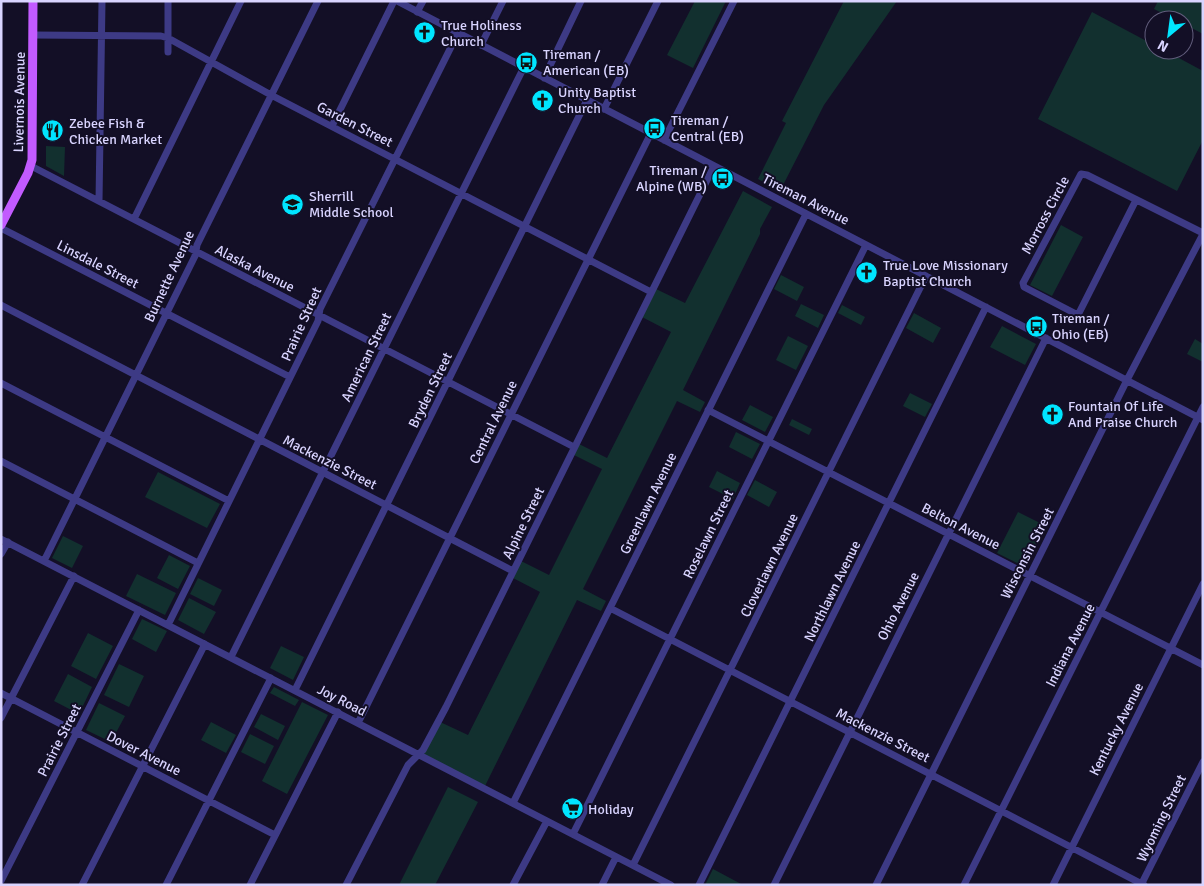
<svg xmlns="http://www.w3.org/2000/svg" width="1204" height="886" font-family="Signika,sans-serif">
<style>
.green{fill:#12302f}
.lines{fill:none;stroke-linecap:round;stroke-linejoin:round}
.minor{stroke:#3d3a85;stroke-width:7}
.major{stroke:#c25bff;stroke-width:9}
.labels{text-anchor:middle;stroke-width:4;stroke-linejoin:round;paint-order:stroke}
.poi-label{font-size:14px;fill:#d9d4ff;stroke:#130f26;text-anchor:start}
.street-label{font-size:14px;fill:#d9d4ff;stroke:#130f26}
</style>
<rect width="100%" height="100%" fill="#130f26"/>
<path class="green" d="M695,1H726L693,68L667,55Z
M844,1H897L824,105L780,191L758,179L786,123L782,121Z
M1158,1H1203V34L1184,24V20H1176L1154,9Z
M1092,12L1154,45V50H1164L1203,71V140L1177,191L1038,119Z
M46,146L65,147L64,176L46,166Z
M743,191L772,207L760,229V234L683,390L705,402L700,412L677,401L583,589L606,601L601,611L577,600L484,788L421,755L438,721L468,735L540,592L513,578L521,561L549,575L602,469L574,455L579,444L607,458L671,332L642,317L656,289L685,303Z
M1061,225L1083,237L1052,296L1030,285Z
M781,275L804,287L797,301L774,289Z
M801,304L824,315L818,328L795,316Z
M842,305L865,317L861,325L838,313Z
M914,313L941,328L933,343L906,328Z
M1002,326L1036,344L1025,365L990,347Z
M788,336L808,346L796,370L776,360Z
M1195,339L1203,344V362L1187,354Z
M910,393L932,404L925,417L903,406Z
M750,405L773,417L765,432L742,420Z
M792,419L812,429L809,435L789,425Z
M736,432L760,444L752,459L729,447Z
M717,471L740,483L733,499L709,487Z
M158,472L220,504L207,528L145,497Z
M755,480L777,492L769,507L747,495Z
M1018,512L1046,526L1025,567L997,553Z
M63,536L83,546L72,568L52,558Z
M169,555L190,566L178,589L157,578Z
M137,574L176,593L165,615L126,596Z
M198,578L222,590L214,606L190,594Z
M189,598L216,612L204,634L178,620Z
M142,619L167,631L156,652L132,639Z
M88,633L113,646L96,679L71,666Z
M281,646L304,657L293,680L270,668Z
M119,664L144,676L129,707L104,695Z
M68,674L92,687L79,714L54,701Z
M274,687L299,700L295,706L270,693Z
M302,702L328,715L287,794L262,781Z
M99,703L125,716L111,742L86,730Z
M261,714L285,726L278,740L254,727Z
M211,722L236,735L226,753L201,740Z
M250,734L274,746L265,764L241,752Z
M448,787L478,802L435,885H399Z
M713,869L743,885H705Z"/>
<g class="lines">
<path class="minor" d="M397,1L1203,420
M417,12L423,1
M33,35L161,36L168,38L271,95L651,292
M481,45L503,1
M168,52V1
M544,78L581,1
M604,109L658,1
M332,126L394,1
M664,140L734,1
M31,166L574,447
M1136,200L1078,315L1024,287L1023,283L1081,174L1087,175L1203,233
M99,201L102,1
M134,219L241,1
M1,228L290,377
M1,305L513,571
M1,383L229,501
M708,410L1203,665
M1,461L198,563
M1,539L671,885
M1,554L8,542
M44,561L195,256L197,245L318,1
M610,608L1144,885
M168,625L318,321L320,309L458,33
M231,657L524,67
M295,690L587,100
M1,693L275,835
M1,718L74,576
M358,723L651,133
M513,803L806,214
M573,834L866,245
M633,865L926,276
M1,881L139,610
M82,885L205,644
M166,885L271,678
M250,885L338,712
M346,885L408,765L423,750L446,707L714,166
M513,885L547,821
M602,885L616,857
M699,885L986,307
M774,885L1046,338
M876,885L1127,380L1203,234
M964,885L1203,407
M1053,885L1203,584
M1141,885L1203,762"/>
<path class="major" d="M1,225L28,173L32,160L33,1"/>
</g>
<defs>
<symbol id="church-disc" viewBox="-11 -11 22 22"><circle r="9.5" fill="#00e5ff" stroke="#130f26"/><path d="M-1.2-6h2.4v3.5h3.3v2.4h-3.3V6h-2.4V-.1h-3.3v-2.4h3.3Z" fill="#111"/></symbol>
<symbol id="bus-disc" viewBox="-11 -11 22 22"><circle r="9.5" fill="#00e5ff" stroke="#130f26"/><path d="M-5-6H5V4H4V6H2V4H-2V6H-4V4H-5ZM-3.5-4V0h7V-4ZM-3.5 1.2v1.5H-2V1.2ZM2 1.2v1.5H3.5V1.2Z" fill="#111"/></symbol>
<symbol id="restaurant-disc" viewBox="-11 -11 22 22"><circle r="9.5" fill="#00e5ff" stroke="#130f26"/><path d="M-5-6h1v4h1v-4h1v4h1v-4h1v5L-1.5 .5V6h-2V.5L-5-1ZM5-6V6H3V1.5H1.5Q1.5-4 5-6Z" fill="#111"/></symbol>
<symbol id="school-disc" viewBox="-11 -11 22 22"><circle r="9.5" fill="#00e5ff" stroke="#130f26"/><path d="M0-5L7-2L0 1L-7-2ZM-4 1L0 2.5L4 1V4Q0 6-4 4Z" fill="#111"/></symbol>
<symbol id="supermarket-disc" viewBox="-11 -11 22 22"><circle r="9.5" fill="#00e5ff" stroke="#130f26"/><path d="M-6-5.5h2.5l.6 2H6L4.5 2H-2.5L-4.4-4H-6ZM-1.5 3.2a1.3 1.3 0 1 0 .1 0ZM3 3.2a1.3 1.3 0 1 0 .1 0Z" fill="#111"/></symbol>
</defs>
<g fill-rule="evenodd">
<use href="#church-disc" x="412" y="20" width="25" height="25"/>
<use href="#bus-disc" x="514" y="50" width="25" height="25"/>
<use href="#church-disc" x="530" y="88" width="25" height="25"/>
<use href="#bus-disc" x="642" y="116" width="25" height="25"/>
<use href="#restaurant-disc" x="40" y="118" width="25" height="25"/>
<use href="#bus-disc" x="710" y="166" width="25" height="25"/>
<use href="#school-disc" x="280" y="192" width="25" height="25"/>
<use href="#church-disc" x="854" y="260" width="25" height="25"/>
<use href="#bus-disc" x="1024" y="314" width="25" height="25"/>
<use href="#church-disc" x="1040" y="402" width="25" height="25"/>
<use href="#supermarket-disc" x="560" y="796" width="25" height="25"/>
</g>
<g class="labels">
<g class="poi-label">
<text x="441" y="30">True Holiness<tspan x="441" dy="16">Church</tspan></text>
<text x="543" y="59">Tireman /<tspan x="543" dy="16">American (EB)</tspan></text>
<text x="558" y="97">Unity Baptist<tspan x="558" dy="16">Church</tspan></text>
<text x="671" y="125">Tireman /<tspan x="671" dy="16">Central (EB)</tspan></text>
<text x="69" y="128">Zebee Fish &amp;<tspan x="69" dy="16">Chicken Market</tspan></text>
<text x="707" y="175" text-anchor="end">Tireman /<tspan x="707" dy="16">Alpine (WB)</tspan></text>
<text x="309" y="201">Sherrill<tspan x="309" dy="16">Middle School</tspan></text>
<text x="883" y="270">True Love Missionary<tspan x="883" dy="16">Baptist Church</tspan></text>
<text x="1052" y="323">Tireman /<tspan x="1052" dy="16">Ohio (EB)</tspan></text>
<text x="1068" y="411">Fountain Of Life<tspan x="1068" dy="16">And Praise Church</tspan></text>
<text x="588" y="814">Holiday</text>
</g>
<g class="street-label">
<text transform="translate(19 102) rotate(-89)" y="5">Livernois Avenue</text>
<text transform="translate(355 124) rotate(27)" y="5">Garden Street</text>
<text transform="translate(806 199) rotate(27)" y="5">Tireman Avenue</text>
<text transform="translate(1045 215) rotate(-62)" y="5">Morross Circle</text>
<text transform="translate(98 264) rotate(27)" y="5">Linsdale Street</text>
<text transform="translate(255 268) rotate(27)" y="5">Alaska Avenue</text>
<text transform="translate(169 276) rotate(-65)" y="5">Burnette Avenue</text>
<text transform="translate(301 324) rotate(-66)" y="5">Prairie Street</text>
<text transform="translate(366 357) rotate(-64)" y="5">American Street</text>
<text transform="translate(430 390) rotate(-64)" y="5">Bryden Street</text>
<text transform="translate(493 422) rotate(-64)" y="5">Central Avenue</text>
<text transform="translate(330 462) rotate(27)" y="5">Mackenzie Street</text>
<text transform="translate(648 503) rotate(-64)" y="5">Greenlawn Avenue</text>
<text transform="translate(523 523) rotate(-64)" y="5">Alpine Street</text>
<text transform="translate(961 526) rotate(27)" y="5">Belton Avenue</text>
<text transform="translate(708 534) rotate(-64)" y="5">Roselawn Street</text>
<text transform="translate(1027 553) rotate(-63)" y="5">Wisconsin Street</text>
<text transform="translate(769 565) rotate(-64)" y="5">Cloverlawn Avenue</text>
<text transform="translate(832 591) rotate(-64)" y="5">Northlawn Avenue</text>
<text transform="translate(898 606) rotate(-63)" y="5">Ohio Avenue</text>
<text transform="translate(1070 645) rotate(-63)" y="5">Indiana Avenue</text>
<text transform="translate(342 700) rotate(27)" y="5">Joy Road</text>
<text transform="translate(1116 729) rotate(-63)" y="5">Kentucky Avenue</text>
<text transform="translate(883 735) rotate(27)" y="5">Mackenzie Street</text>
<text transform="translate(59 740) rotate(-63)" y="5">Prairie Street</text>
<text transform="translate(144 753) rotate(27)" y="5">Dover Avenue</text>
<text transform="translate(1161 818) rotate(-64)" y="5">Wyoming Street</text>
</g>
</g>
<rect width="1204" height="886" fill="none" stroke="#d9d4ff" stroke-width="5"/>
<g transform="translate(1169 35) rotate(209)"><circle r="24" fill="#130f26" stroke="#625e7d"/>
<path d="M0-4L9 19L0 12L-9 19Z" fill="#00e5ff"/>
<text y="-8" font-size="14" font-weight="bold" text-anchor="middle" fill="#d9d4ff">N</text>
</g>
</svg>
